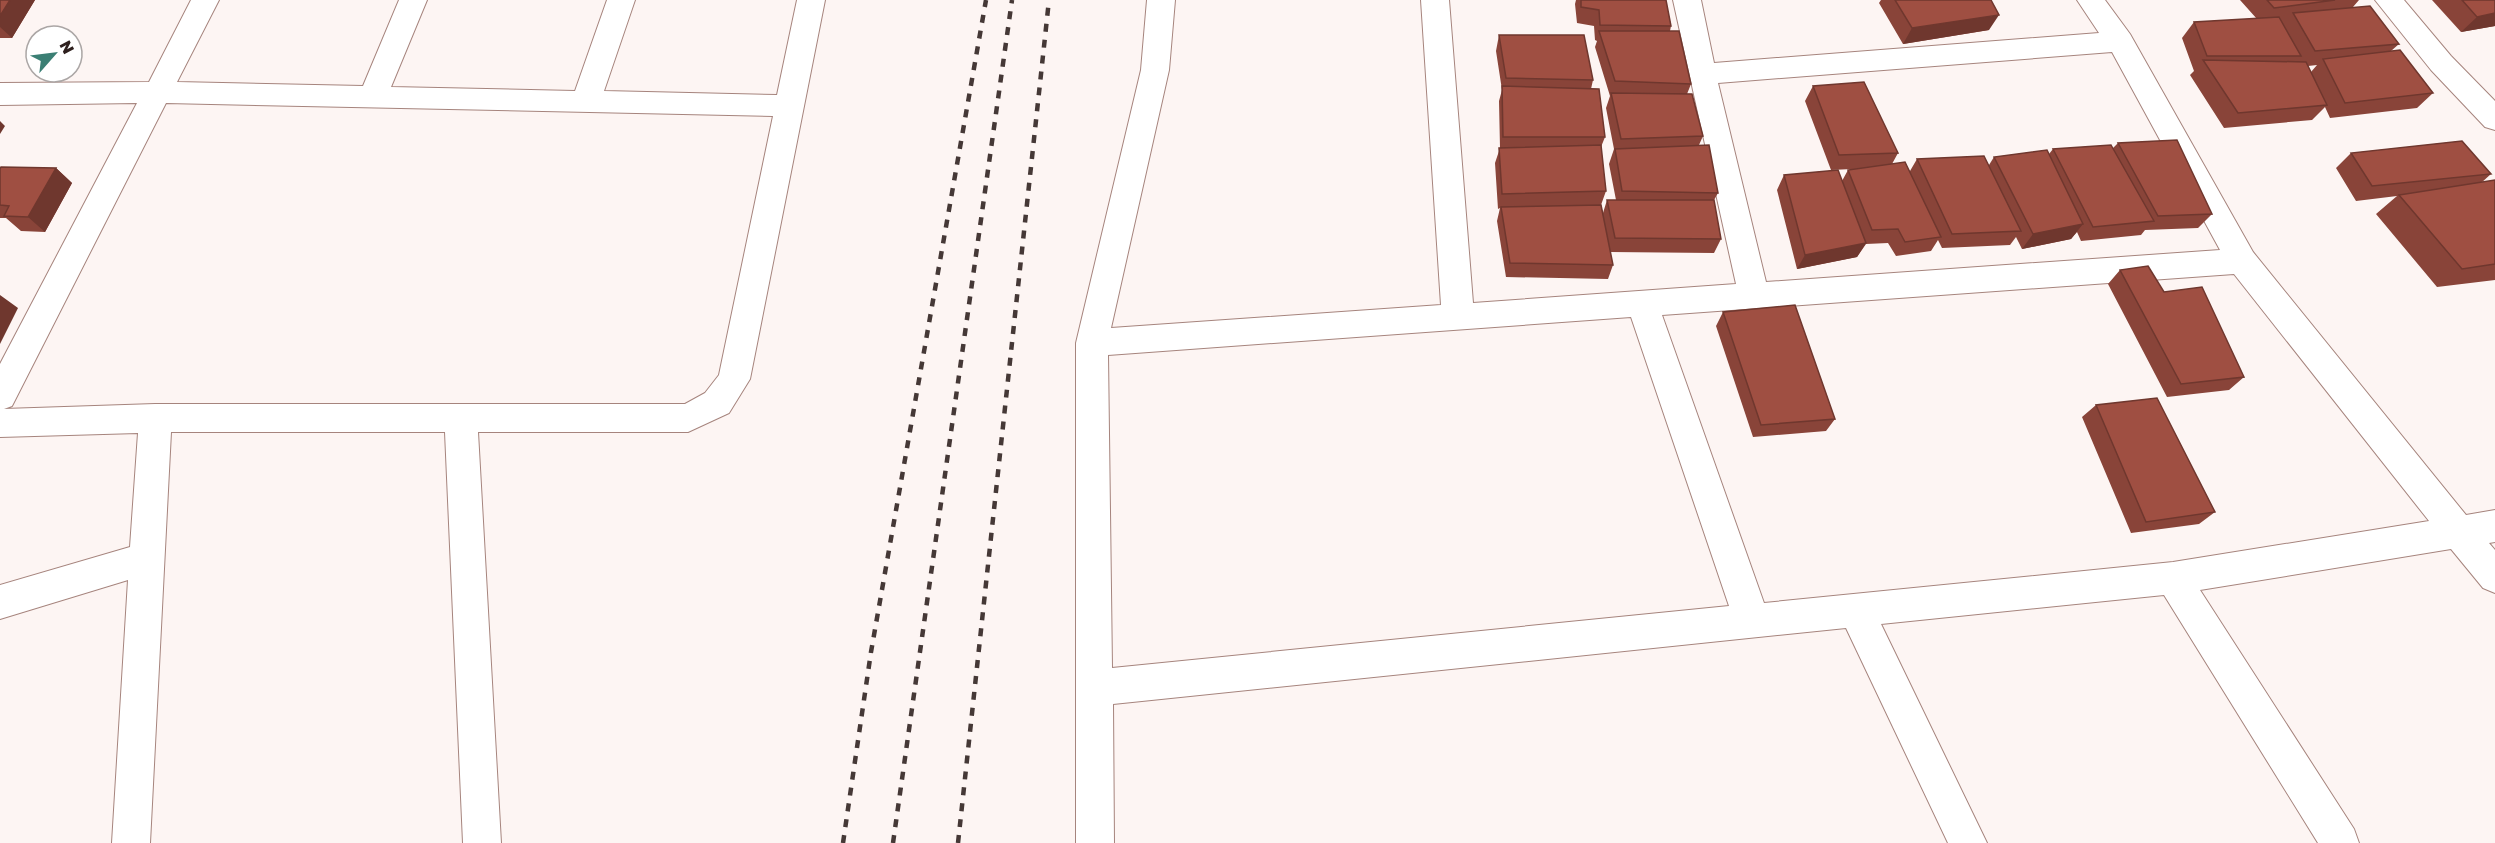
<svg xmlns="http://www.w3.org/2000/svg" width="2495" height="843" font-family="'Golos Text',sans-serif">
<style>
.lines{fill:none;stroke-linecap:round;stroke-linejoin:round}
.minor-casing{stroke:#a6847d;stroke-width:2}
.tertiary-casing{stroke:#a6847d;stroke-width:2}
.minor{fill:#fff;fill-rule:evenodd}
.tertiary{fill:#fff;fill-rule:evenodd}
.rail{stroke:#453836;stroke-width:4.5;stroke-dasharray:8 8;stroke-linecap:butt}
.wall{fill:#894439;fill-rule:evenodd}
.shaded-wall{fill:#6f372e}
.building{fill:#9f4f42;stroke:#6f372e;stroke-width:1.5}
</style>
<rect width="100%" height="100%" fill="#fdf5f3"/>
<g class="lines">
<defs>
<path id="minor" d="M191,0H219L177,82L363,86L399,0H427L391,87L575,91L607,0H635L604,91L777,95L797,0H825L750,379L729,413L688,432H478L501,843H463L445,432H171L150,843H112L128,580L0,619V585L130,547L138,433L0,437V364L137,103L0,105V83L149,82ZM166,103L773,116L719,375L705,393L685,404H155L4,409L12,406Z
M1147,0H1175L1169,70L1111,328L1441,305L1421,0H1449L1473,303L1736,284L1673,0H1701L1714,63L2099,33L2077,0H2105L2130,34L2253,252L2466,515L2495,510V542L2489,543L2495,550V593L2483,588L2451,549L2200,590L2354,829L2359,843H2318L2164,595L1881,624L1987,843H1948L1846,628L1113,704L1114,843H1076V343L1141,70ZM2112,52L2220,250L1766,282L1718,83ZM2234,274L2429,521L2173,562L1764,603L1662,315ZM1631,317L1729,606L1112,668L1108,355Z"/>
<path id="tertiary" d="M2375,0H2404L2451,56L2495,101V130L2485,127L2431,70Z"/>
</defs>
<use href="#minor" class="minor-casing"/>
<use href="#tertiary" class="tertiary-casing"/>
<use href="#minor" class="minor"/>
<use href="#tertiary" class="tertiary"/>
<path class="rail" d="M843,843L871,652L986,0
M893,843L1012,0
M958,843L1049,0"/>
</g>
<path class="wall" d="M0,0H35L12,38H0Z
M1576,0H1666L1671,26L1670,31L1691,84L1687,94L1703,136L1699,145L1718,193L1714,200L1721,239L1714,253L1610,252L1613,265L1608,279L1506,277L1497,221L1500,208L1498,209L1495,163L1500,148L1499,101L1502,90L1496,51L1499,35L1593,80L1591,89L1605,137L1601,147L1606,191L1601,205L1603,213L1607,200H1616L1609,164L1614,149L1606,108L1610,96L1595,47L1597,41L1595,40L1594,26L1577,23L1575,4Z
M1881,0H1991L1989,30L1903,44L1879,3Z
M2240,0H2359L2353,7L2399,44L2391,51L2433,93L2417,108L2330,118L2325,107L2312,120L2224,128L2190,75L2194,71L2182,38L2194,22L2257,19ZM2317,65L2311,72L2308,66Z
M2432,0H2495V26L2461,32Z
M1813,86L1898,153L1892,164L1910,171L1917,159L1989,165L1994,157L2049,154L2053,149L2113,148L2118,143L2212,214L2198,228L2145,230L2141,235L2081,241L2077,232L2071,239L2022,249L2016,237L2010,245L1942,248L1938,240L1931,251L1896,256L1888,243L1866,244L1857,257L1797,269L1777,190L1784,175L1842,181L1848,170L1852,169L1831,170L1805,101Z
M2351,153L2491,174L2481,183L2495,180V280L2437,287L2376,214L2397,196L2356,201L2336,168Z
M56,168L72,183L45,232L21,231L6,218H0V169Z
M2120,270L2164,292L2244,377L2229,390L2167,397L2108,284Z
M1723,312L1835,419L1826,431L1753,437L1716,326Z
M2096,405L2215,512L2199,524L2131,533L2082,417Z"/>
<path class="shaded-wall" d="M10,0H35L12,38L0,27V16Z
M2495,13V26L2461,32L2477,17Z
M1999,15L1989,30L1903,44L1912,28Z
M0,121L5,126L0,134Z
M56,168L72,183L45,232L28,217Z
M2083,224L2071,239L2022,249L2033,234Z
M1866,243L1857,257L1797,269L1805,255Z
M0,295L18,308L0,344Z"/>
<path class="building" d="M0,0H10L0,16Z
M1581,0H1666L1671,26L1600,25L1599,10L1581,7Z
M1895,0H1991L1999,15L1912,28Z
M2267,0H2335L2274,8Z
M2462,0H2495V13L2477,17Z
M2370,6L2399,44L2315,51L2293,13Z
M2279,17L2301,56H2207L2194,22Z
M1599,31H1679L1691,84L1615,81Z
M1499,35H1584L1593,80L1506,78Z
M2400,50L2433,93L2345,103L2323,59Z
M2203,60L2306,62L2327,105L2238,113Z
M1864,82L1898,153L1839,155L1813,86Z
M1502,86L1599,89L1605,137H1503Z
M1611,93L1692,94L1703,136L1621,139Z
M2177,140L2212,214L2158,216L2118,143Z
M2462,141L2491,174L2372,186L2351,153Z
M1601,145L1606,191L1502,194L1499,148Z
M1709,145L1718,193L1622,191L1615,149Z
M2111,145L2154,221L2093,227L2053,149Z
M2047,150L2083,224L2033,234L1994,157Z
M1984,156L2021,231L1952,234L1917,159Z
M1905,162L1941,237L1905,242L1898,229L1872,230L1848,170Z
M1,167L56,168L28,217L4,216L9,206L0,205V169Z
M1838,170L1866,243L1805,255L1784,175Z
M2495,180V264L2462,269L2399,195Z
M1607,200H1714L1721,239L1615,238Z
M1601,205L1613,265L1510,263L1501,207Z
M2148,266L2164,292L2202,287L2244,377L2181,384L2120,270Z
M1795,305L1835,419L1761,425L1723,312Z
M2157,398L2215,512L2146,522L2096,405Z"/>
<g transform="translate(54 54) rotate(62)"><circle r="28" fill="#ffffff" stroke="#aba6a5" stroke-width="1.5"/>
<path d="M0-4.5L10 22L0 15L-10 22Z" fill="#3b7f74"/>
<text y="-9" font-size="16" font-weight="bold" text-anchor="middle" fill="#2e201e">N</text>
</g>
</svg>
